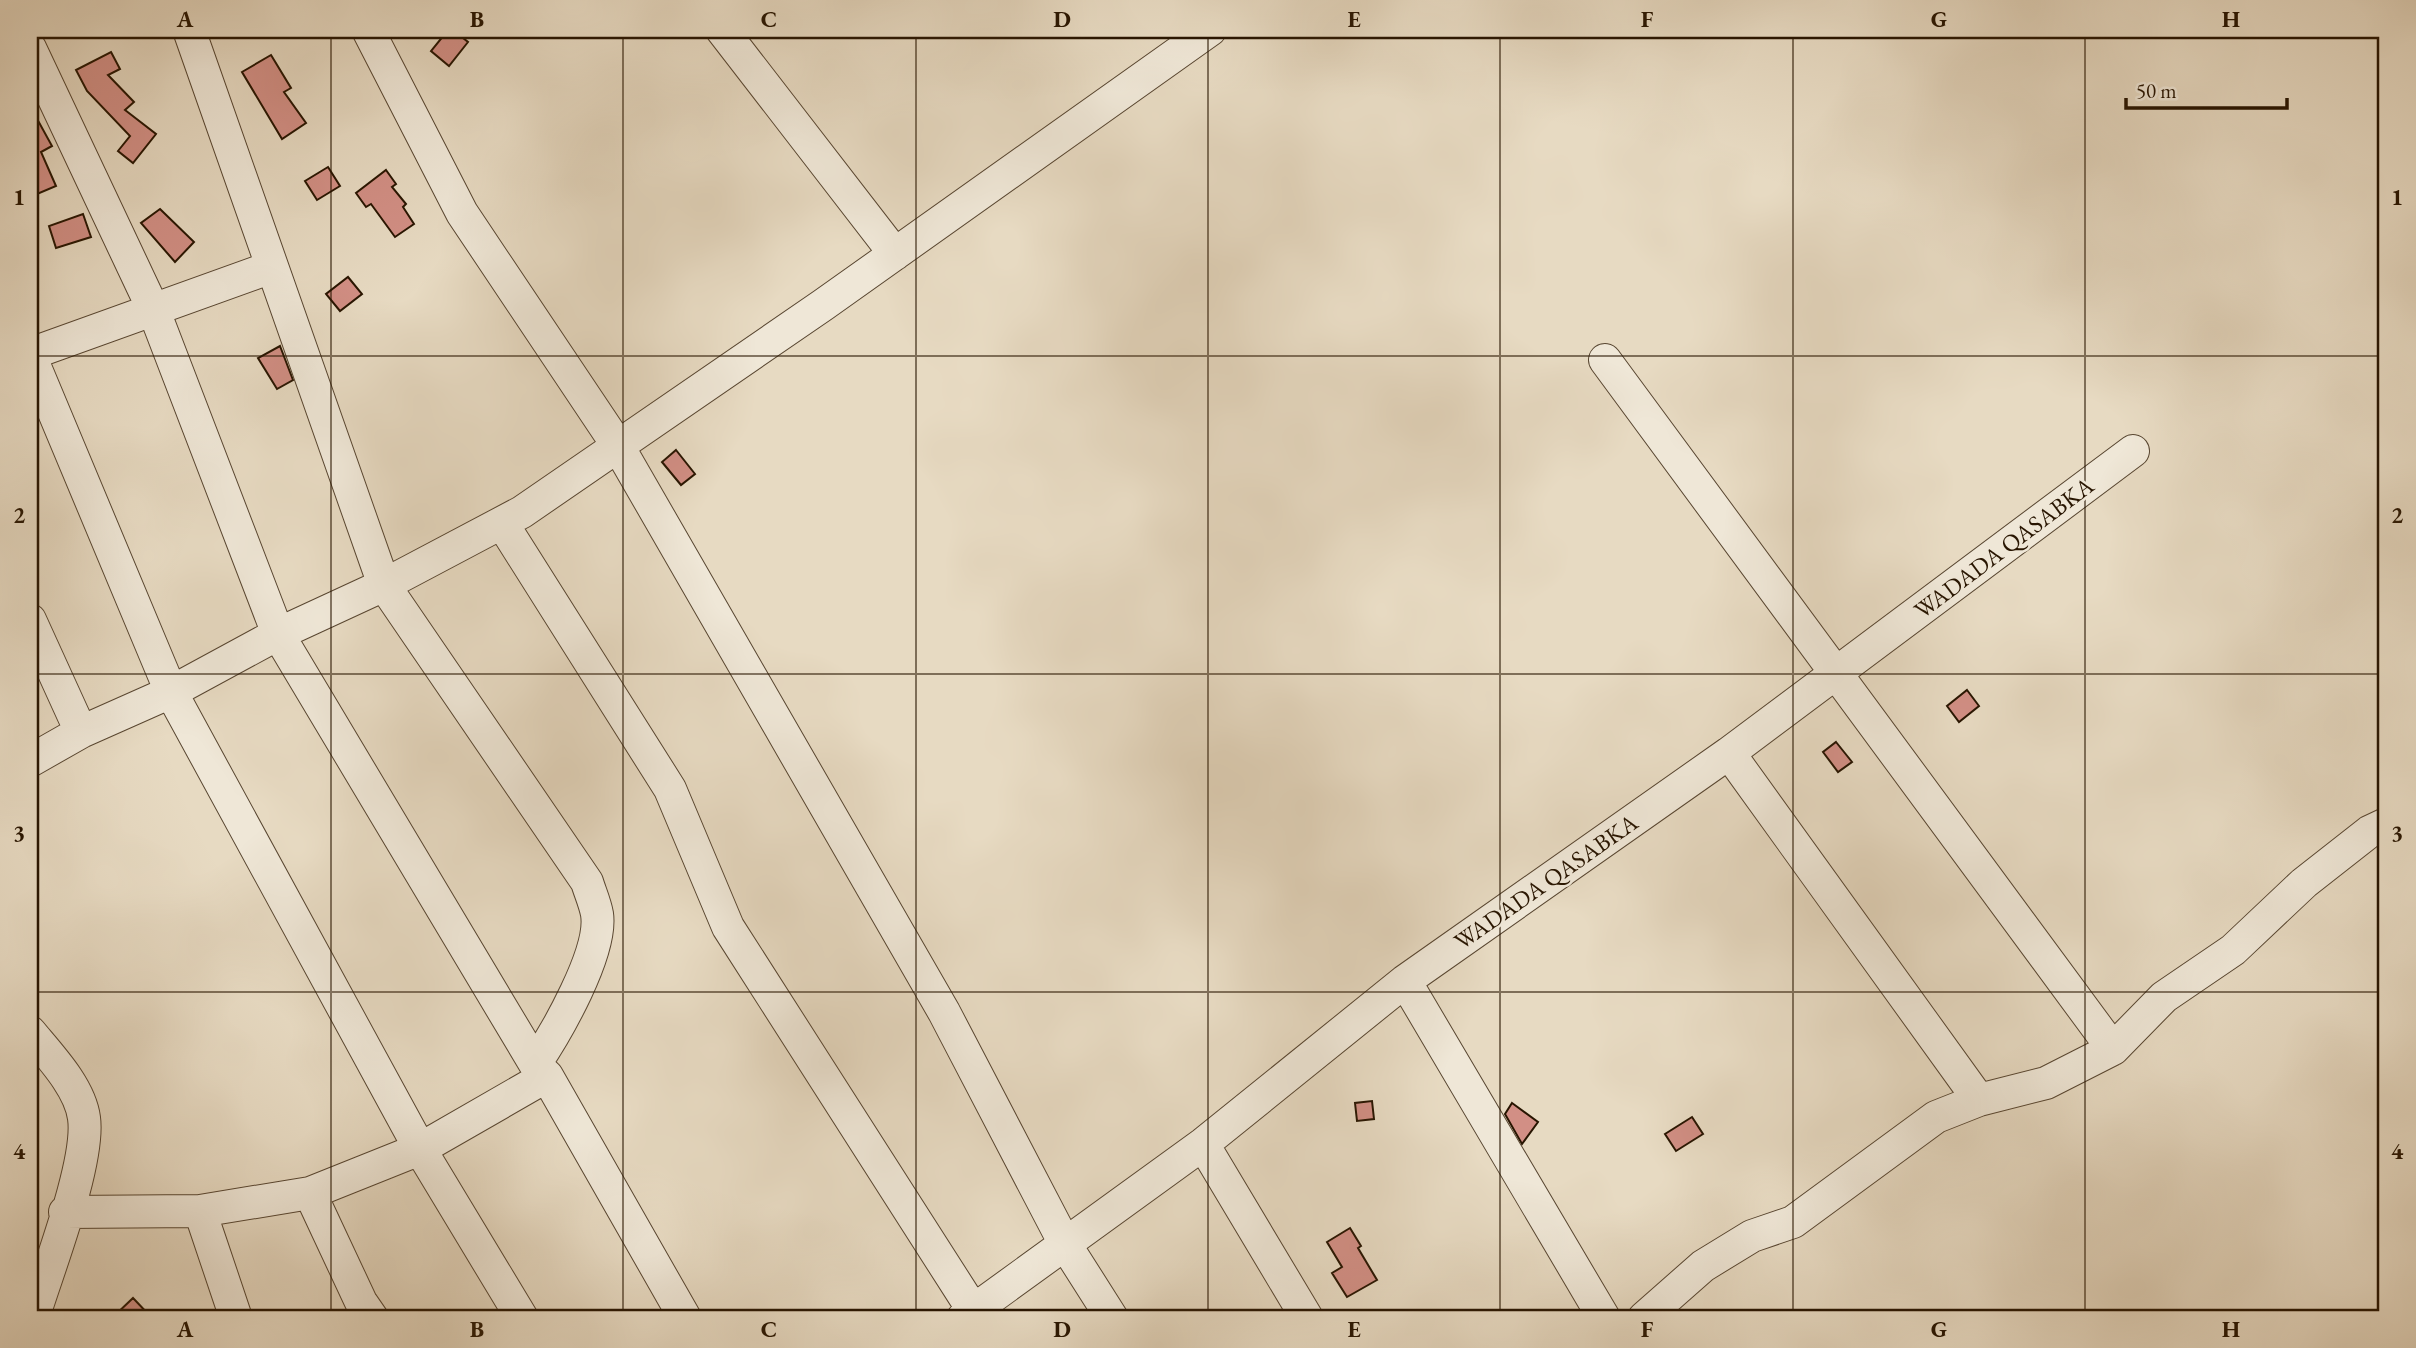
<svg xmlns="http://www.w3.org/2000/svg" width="2416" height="1348" font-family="'EB Garamond',serif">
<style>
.building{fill:#d28f85;stroke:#281501;stroke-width:2}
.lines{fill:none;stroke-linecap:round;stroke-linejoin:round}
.minor-casing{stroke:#584631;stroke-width:34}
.minor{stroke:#efe7d7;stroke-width:32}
.grid{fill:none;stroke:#281501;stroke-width:2;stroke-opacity:0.55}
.labels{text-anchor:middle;stroke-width:5;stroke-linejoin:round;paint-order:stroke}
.street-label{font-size:24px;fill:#281501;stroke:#efe7d7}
.neatline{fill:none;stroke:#281501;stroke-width:2.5}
.grid-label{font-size:23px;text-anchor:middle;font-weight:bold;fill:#281501}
</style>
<rect width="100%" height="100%" fill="#e7dac2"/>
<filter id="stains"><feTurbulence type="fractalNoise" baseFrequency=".00286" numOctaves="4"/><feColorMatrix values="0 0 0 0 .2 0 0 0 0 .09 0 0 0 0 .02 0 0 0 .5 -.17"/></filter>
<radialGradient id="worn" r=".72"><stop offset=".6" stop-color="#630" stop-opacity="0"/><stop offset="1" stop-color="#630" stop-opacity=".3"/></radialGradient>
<path class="building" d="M448,30H453L468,42L449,66L431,51Z
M111,52L120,69L108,75L134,102L125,110L156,134L133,163L118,151L130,136L87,91L76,70Z
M271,55L291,88L284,92L306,123L282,139L242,72Z
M30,106L52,146L41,152L56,186L30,197Z
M328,167L340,186L317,200L305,181Z
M386,170L396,184L392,187L406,204L403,207L414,224L395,237L371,204L366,207L356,193Z
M160,209L194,242L175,262L141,223Z
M83,214L91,237L56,248L49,226Z
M348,277L362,294L340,311L326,294Z
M280,346L293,380L277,389L258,358Z
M676,450L695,474L681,485L662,462Z
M1967,690L1979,706L1959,722L1947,706Z
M1836,742L1852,762L1838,772L1823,752Z
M1372,1101L1374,1119L1357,1121L1355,1103Z
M1512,1103L1538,1122L1522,1144L1505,1114Z
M1692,1117L1703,1134L1676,1151L1665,1134Z
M1350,1228L1361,1246L1358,1248L1377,1280L1347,1297L1332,1273L1342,1267L1327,1242Z
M133,1298L152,1318H112Z"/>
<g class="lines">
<defs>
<path id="minor" d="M189,30L384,585L587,882C590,892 595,903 597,914C603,952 556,1033 535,1064L547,1076L685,1318
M368,30L462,213L618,446L944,1012L1065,1244L1112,1318
M722,30L895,254
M30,48L154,311L278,634L535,1064
M30,354L272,267
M30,355L171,692L420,1149L522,1318
M1605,360L2113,1049
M502,523L670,789L728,927L973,1310
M30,620L81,732
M1729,753L1979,1100
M30,761L81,732L171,692L278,634L384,585L522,512L823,305L1210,30
M1405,981L1604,1318
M30,1032C49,1055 80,1087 84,1118C90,1160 51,1262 37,1306
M1203,1144L1307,1318
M310,1193L361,1302L372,1318
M200,1211L236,1318
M65,1212L200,1211L310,1193L420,1149L547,1076
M963,1318L1203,1144L1405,981L1729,753L2133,451
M1644,1318L1703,1266L1752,1236L1793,1222L1936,1117L1979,1100L2046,1083L2113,1049L2164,997L2233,950L2304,883L2369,832L2386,824"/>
</defs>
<use href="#minor" class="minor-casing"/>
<use href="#minor" class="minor"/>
</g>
<path class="grid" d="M331,30V1318M623,30V1318M916,30V1318M1208,30V1318M1500,30V1318M1793,30V1318M2085,30V1318M30,356H2386M30,674H2386M30,992H2386"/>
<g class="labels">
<g class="street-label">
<text transform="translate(2004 548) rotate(-37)" y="8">WADADA QASABKA</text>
<text transform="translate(1546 882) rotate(-35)" y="8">WADADA QASABKA</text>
</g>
</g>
<rect width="2416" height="1348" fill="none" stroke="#e7dac2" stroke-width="77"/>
<path d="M2126 98v10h161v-10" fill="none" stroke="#281501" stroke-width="3.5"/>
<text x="2136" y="98" font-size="21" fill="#281501" stroke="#efe7d7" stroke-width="5" paint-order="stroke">50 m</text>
<rect x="38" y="38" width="2340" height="1272" class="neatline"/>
<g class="grid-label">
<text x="185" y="27">A</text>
<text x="477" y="27">B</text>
<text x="769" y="27">C</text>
<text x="1062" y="27">D</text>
<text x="1354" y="27">E</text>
<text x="1647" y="27">F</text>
<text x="1939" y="27">G</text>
<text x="2231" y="27">H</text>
<text x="19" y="205">1</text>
<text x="2397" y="205">1</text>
<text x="19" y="523">2</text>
<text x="2397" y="523">2</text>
<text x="19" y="841">3</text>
<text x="2397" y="841">3</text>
<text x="19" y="1159">4</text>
<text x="2397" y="1159">4</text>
<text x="185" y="1337">A</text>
<text x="477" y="1337">B</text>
<text x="769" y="1337">C</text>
<text x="1062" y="1337">D</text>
<text x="1354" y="1337">E</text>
<text x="1647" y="1337">F</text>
<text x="1939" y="1337">G</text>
<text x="2231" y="1337">H</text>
</g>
<rect width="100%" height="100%" filter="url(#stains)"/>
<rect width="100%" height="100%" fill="url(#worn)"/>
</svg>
